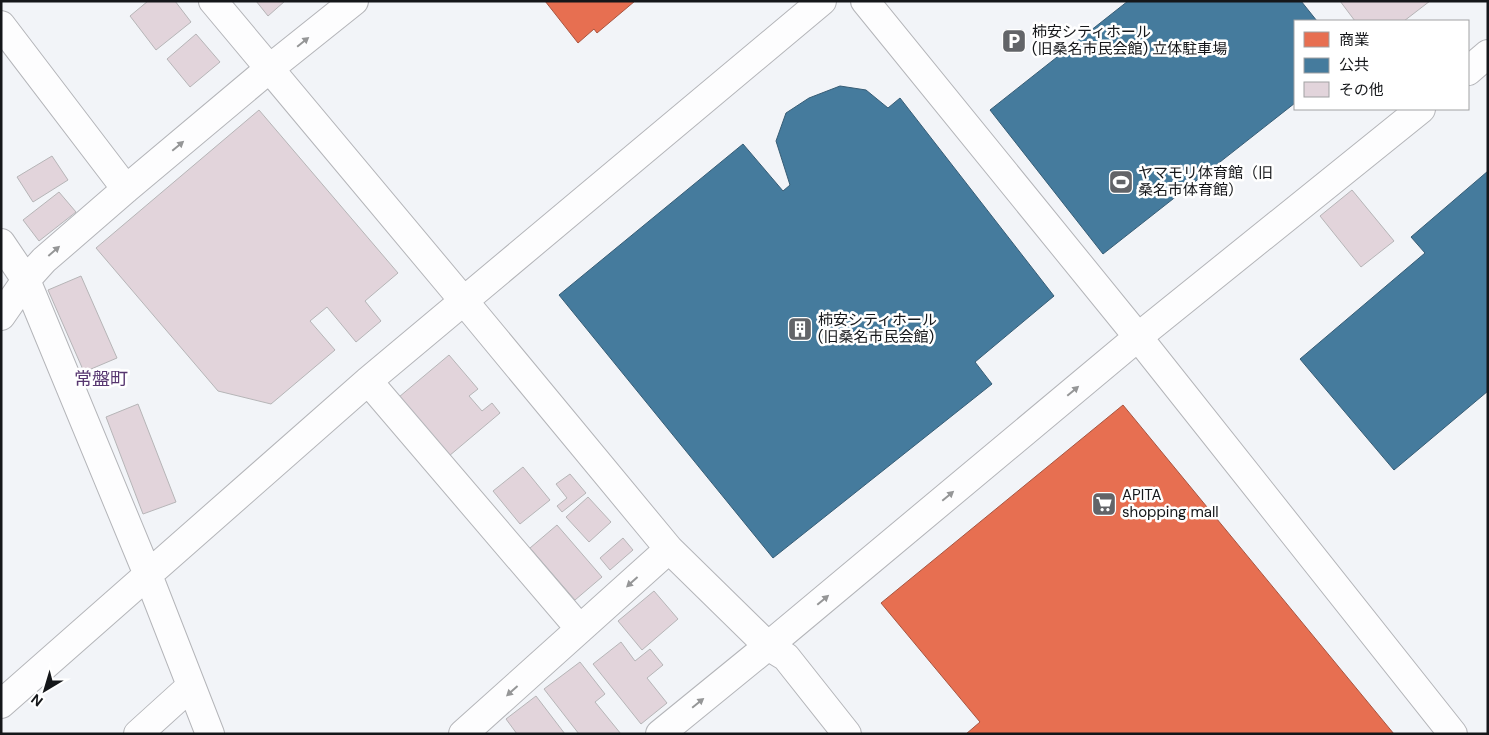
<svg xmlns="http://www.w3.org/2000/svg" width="1489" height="735" font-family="'DM Sans','Noto Sans JP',sans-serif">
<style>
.shops{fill:#e76f51;stroke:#a85540}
.public{fill:#457b9d;stroke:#375d76}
.building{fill:#e2d4db;stroke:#b6b5b7}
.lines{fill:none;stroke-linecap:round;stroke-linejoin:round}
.minor-casing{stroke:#b4b5b9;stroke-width:30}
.minor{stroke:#fdfdfe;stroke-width:28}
.oneway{fill:#959697}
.labels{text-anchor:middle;stroke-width:5;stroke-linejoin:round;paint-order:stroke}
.poi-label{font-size:15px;fill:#15171a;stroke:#fff;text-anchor:start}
.quarter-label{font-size:18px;fill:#573670;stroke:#fff}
</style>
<rect width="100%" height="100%" fill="#f2f4f8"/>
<path class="shops" d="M545,1H635L597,33L594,29L578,43Z
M1123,405L1394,734H966L980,722L881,603Z"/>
<path class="public" d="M1128,1H1301L1317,21H1295V103L1103,254L990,110Z
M840,86L866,90L888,108L900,98L1054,296L975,362L992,384L773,558L559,295L743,144L783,191L790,185L776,141L786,113L809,98Z
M1488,171V391L1394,470L1300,359L1425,253L1411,237Z"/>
<path class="building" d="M148,1H175L191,22L156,50L130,16Z
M256,1H285L268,16Z
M1340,1H1430L1404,21H1355Z
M196,34L220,62L190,87L167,59Z
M259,110L398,273L365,301L381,321L356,342L327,307L310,321L335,350L271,404L218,391L96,248Z
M52,156L68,180L33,202L17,177Z
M1352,190L1394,241L1361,267L1320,216Z
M59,192L76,212L39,241L23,220Z
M81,276L117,358L84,372L48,290Z
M449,355L478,389L469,396L482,411L492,403L500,413L449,456L399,397Z
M138,404L176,502L143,514L106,417Z
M523,467L550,500L520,524L493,491Z
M570,474L586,493L562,512L557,506L567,498L556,484Z
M588,497L611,522L589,542L566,517Z
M557,525L602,577L575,600L530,548Z
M623,538L633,550L610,570L600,558Z
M654,591L678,619L642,650L618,621Z
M621,642L635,661L650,649L663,665L647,678L667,703L641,724L593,664Z
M580,662L605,694L595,702L621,734H579L544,689Z
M536,696L565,734H517L506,719Z"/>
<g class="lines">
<defs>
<path id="minor" d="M213,1L463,300L669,549L768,646L786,657L847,734
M865,1L1138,337L1453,734
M1,25L126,189
M1468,71L1488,54
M1,243L26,280L148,575L210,734
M1,316L26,280L44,260L126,189L269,69L354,1
M368,381L580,629
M1,704L368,381L822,1
M138,734L191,686
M463,734L669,549
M660,734L768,646L1138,337L1421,109"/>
</defs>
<use href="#minor" class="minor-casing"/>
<use href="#minor" class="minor"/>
</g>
<defs><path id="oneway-solid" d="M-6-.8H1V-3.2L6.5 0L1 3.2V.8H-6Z" transform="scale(1.25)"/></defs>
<g class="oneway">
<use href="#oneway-solid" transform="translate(303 42) rotate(-39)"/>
<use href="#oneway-solid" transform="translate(178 146) rotate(-40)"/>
<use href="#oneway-solid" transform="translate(54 251) rotate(-41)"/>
<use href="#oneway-solid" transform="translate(1073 391) rotate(-40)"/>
<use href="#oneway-solid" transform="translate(948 496) rotate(-40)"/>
<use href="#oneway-solid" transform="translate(632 582) rotate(138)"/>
<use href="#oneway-solid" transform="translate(823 600) rotate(-40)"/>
<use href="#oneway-solid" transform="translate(512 691) rotate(138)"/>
<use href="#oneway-solid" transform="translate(698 703) rotate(-39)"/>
</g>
<defs>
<symbol id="parking-square" viewBox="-11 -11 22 22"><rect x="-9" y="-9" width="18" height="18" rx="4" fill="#626468" stroke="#fff"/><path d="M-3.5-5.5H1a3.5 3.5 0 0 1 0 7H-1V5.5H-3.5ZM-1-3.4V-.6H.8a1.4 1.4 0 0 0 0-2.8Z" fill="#fff"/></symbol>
<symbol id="stadium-square" viewBox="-11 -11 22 22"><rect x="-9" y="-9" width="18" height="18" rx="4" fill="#626468" stroke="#fff"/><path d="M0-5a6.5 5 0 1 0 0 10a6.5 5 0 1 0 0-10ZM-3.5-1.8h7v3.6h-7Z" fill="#fff"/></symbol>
<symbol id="building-square" viewBox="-11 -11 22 22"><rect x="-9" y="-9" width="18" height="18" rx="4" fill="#626468" stroke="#fff"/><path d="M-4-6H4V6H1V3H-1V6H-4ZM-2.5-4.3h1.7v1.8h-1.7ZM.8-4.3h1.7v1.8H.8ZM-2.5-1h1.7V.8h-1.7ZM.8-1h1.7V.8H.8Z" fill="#fff"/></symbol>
<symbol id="supermarket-square" viewBox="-11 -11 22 22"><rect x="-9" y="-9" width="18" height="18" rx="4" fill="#626468" stroke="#fff"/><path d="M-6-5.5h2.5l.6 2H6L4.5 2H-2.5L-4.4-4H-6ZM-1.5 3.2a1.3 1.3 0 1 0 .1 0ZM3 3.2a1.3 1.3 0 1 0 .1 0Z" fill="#fff"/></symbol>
</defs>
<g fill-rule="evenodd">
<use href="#parking-square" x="1000" y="27" width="28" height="28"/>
<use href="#stadium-square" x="1107" y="168" width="28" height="28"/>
<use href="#building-square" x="786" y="315" width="28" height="28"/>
<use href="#supermarket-square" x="1090" y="490" width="28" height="28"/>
</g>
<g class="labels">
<g class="poi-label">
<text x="1032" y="37">柿安シティホール<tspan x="1032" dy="17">(旧桑名市民会館) 立体駐車場</tspan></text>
<text x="1138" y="178">ヤマモリ体育館（旧<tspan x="1138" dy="17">桑名市体育館）</tspan></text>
<text x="818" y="325">柿安シティホール<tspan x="818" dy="17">(旧桑名市民会館)</tspan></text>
<text x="1122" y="500">APITA<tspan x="1122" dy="17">shopping mall</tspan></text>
</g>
<g class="quarter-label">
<text x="101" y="385">常盤町</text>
</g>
</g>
<rect width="1489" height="735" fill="none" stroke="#15171a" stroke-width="5"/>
<rect x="1294" y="20" width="175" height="90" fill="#ffffff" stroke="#a1a2a3"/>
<rect x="1304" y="32" width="25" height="15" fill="#e76f51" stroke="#a1a2a3"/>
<text x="1339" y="45" font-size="15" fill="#15171a">商業</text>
<rect x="1304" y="58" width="25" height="15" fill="#457b9d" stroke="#a1a2a3"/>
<text x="1339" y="70" font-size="15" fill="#15171a">公共</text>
<rect x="1304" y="82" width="25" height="15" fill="#e2d4db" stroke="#a1a2a3"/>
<text x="1339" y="95" font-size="15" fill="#15171a">その他</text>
<g transform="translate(45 690) rotate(218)" stroke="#ffffff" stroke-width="4" paint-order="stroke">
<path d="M0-4L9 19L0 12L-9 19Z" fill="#15171a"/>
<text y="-8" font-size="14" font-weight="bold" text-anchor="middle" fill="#15171a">N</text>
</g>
</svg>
